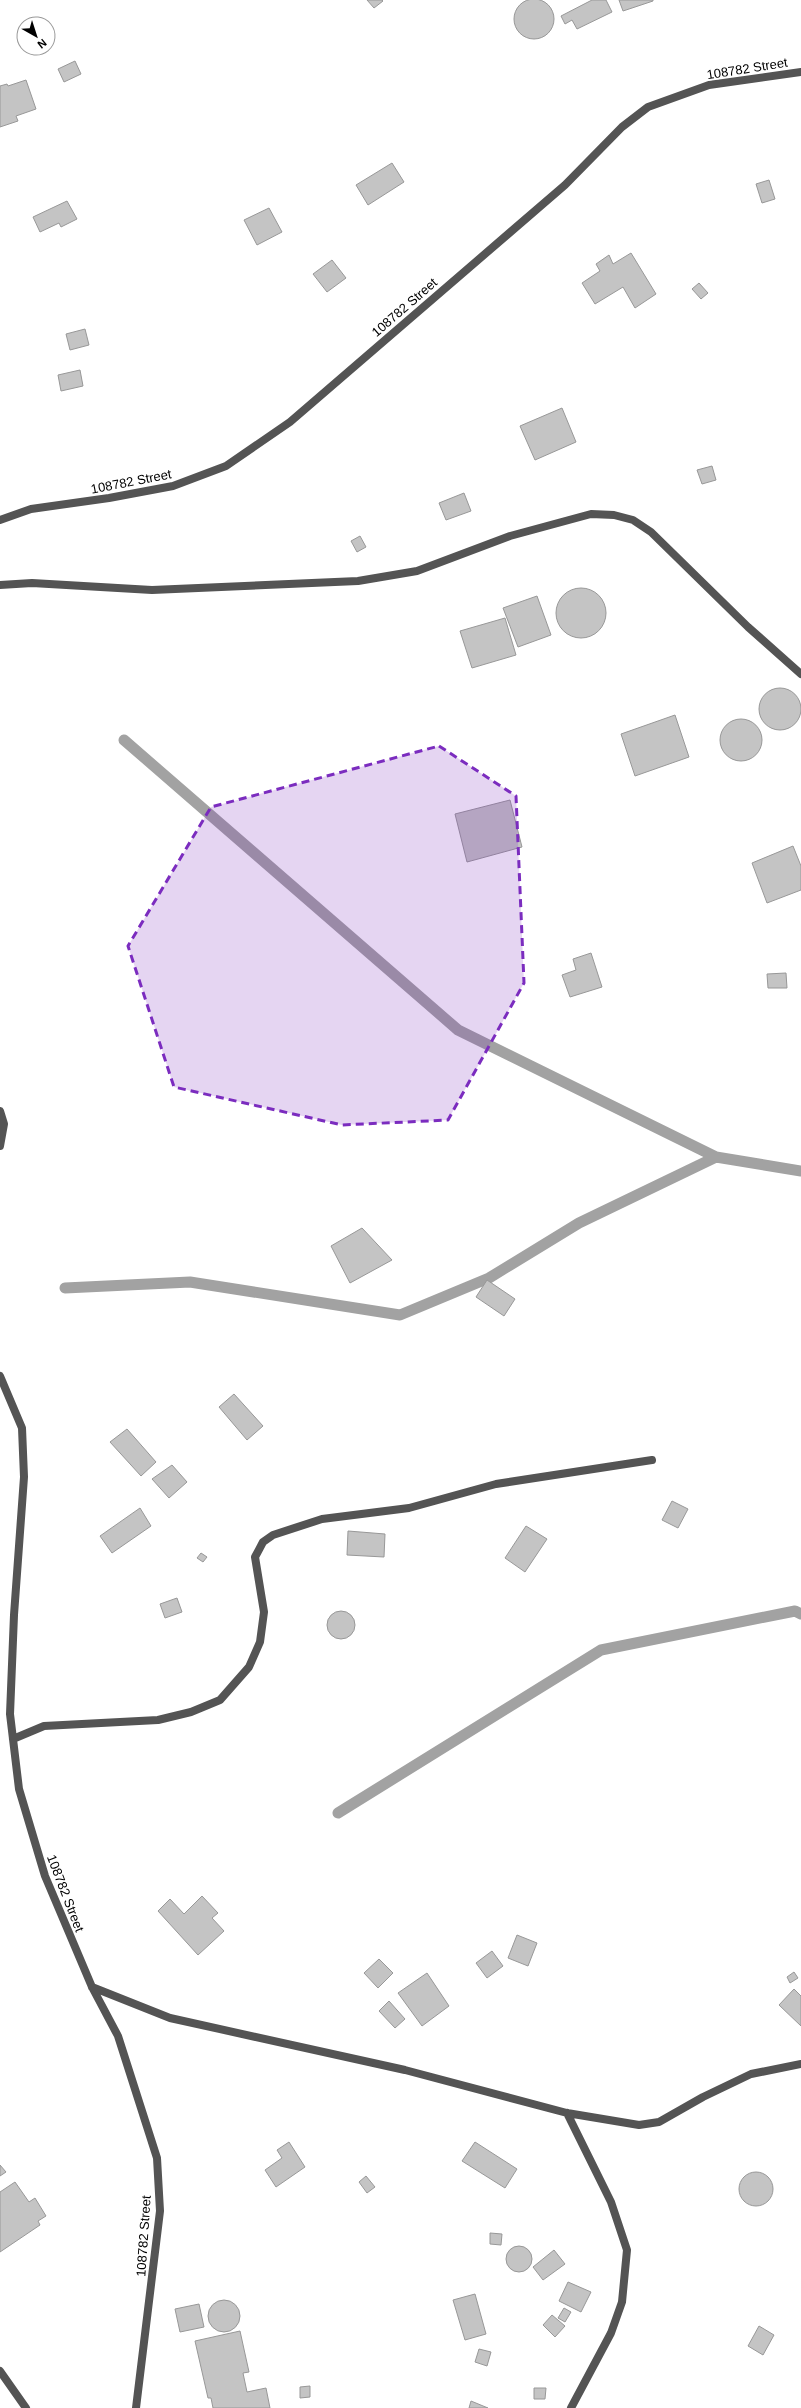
<svg xmlns="http://www.w3.org/2000/svg" width="801" height="2408" font-family="Helvetica,sans-serif">
<style>
.lines{fill:none;stroke-linecap:round;stroke-linejoin:round}
.stream{stroke:#a2a2a2;stroke-width:11}
.building{fill:#c4c4c4;stroke:#989898}
.minor{stroke:#545454;stroke-width:8}
.marked{fill:#7b2cbf;fill-opacity:0.2;stroke:#7b2cbf;stroke-width:3;stroke-dasharray:8 5;stroke-linejoin:round}
.labels{text-anchor:middle;stroke-width:3;stroke-linejoin:round;paint-order:stroke}
.street-label{font-size:13px;fill:#000;stroke:#fff}
</style>
<rect width="100%" height="100%" fill="#fff"/>
<g class="lines">
<path class="stream" d="M124,740L458,1030L716,1157L801,1171
M65,1288L190,1282L400,1315L489,1278L579,1223L716,1157
M338,1813L601,1650L795,1611L801,1614"/>
</g>
<path class="building" d="M514 19a20 20 0 1 1 40 0a20 20 0 1 1-40 0Z
M367,0H382L383,1L374,8Z
M592,0H606L612,12L577,29L572,20L565,24L561,16Z
M619,0H653V1L623,11Z
M75,61L81,74L64,82L58,69Z
M26,80L36,109L16,116L18,121L0,127V86L7,84L8,86Z
M392,163L404,182L368,205L356,185Z
M769,180L775,199L762,203L756,184Z
M67,201L77,219L61,227L59,223L40,232L33,217Z
M269,208L282,232L257,245L244,220Z
M631,253L656,294L635,308L623,287L595,304L582,283L600,271L596,264L609,255L613,264Z
M332,260L346,278L327,292L313,274Z
M699,283L708,293L701,299L692,289Z
M85,329L89,345L70,350L66,334Z
M80,370L83,386L61,391L58,375Z
M562,408L576,442L535,460L520,426Z
M712,466L716,480L702,484L697,470Z
M464,493L471,511L446,520L439,503Z
M360,536L366,547L357,552L351,541Z
M556 613a25 25 0 1 1 50 0a25 25 0 1 1-50 0Z
M537,596L551,635L518,647L503,608Z
M505,618L516,655L472,668L460,631Z
M759 709a21 21 0 1 1 42 0a21 21 0 1 1-42 0Z
M675,715L689,757L635,776L621,734Z
M720 740a21 21 0 1 1 42 0a21 21 0 1 1-42 0Z
M510,800L522,847L467,862L455,814Z
M793,846L801,866V890L767,903L752,863Z
M591,953L602,987L570,997L562,975L576,970L573,959Z
M786,973L787,988H768L767,974Z
M362,1228L392,1260L350,1283L331,1246Z
M487,1280L515,1299L504,1316L476,1297Z
M234,1394L263,1426L247,1440L219,1407Z
M127,1429L156,1462L141,1476L110,1442Z
M172,1465L187,1482L169,1498L152,1479Z
M672,1501L688,1509L678,1528L662,1520Z
M140,1508L151,1526L112,1553L100,1536Z
M526,1526L547,1539L525,1572L505,1558Z
M348,1531L385,1534L384,1557L347,1555Z
M201,1553L207,1557L203,1562L197,1558Z
M177,1598L182,1612L165,1618L160,1604Z
M327 1625a14 14 0 1 1 28 0a14 14 0 1 1-28 0Z
M202,1896L218,1913L212,1918L224,1931L198,1955L158,1911L170,1899L184,1914Z
M517,1935L537,1943L528,1966L508,1958Z
M492,1951L503,1966L487,1978L476,1963Z
M379,1959L393,1973L378,1988L364,1973Z
M794,1972L798,1978L790,1983L787,1977Z
M427,1973L449,2006L422,2026L398,1993Z
M794,1989L801,1996V2026L779,2005Z
M389,2001L405,2019L395,2028L379,2011Z
M289,2142L305,2167L276,2187L265,2170L282,2158L277,2150Z
M475,2142L517,2169L505,2188L462,2161Z
M0,2165L6,2172L0,2176Z
M739 2189a17 17 0 1 1 34 0a17 17 0 1 1-34 0Z
M366,2176L375,2187L367,2193L359,2182Z
M15,2182L29,2202L35,2198L46,2216L38,2221L40,2225L0,2252V2192Z
M490,2233L502,2234L501,2245L490,2244Z
M506 2259a13 13 0 1 1 26 0a13 13 0 1 1-26 0Z
M554,2250L565,2264L543,2280L533,2267Z
M568,2282L591,2292L581,2312L559,2301Z
M475,2294L486,2334L465,2340L453,2300Z
M208 2316a16 16 0 1 1 32 0a16 16 0 1 1-32 0Z
M199,2304L204,2327L180,2332L175,2309Z
M564,2308L571,2312L565,2322L558,2318Z
M552,2315L565,2326L555,2337L543,2325Z
M759,2326L774,2335L763,2355L748,2346Z
M240,2331L249,2372L243,2373L247,2392L266,2388L270,2408H213L211,2398H208L195,2341Z
M479,2349L491,2352L487,2366L475,2362Z
M310,2386V2397L300,2398V2387Z
M534,2388H546L545,2399H534Z
M471,2401L488,2408H469Z"/>
<g class="lines">
<path class="minor" d="M0,520L31,509L109,498L173,486L226,466L290,422L565,185L622,127L648,107L709,85L801,72
M0,585L32,583L152,590L358,581L417,571L510,536L591,514L614,515L633,520L651,532L748,627L801,674
M0,1111L4,1124L0,1146
M0,1376L22,1428L24,1477L14,1615L10,1714L19,1789L45,1876L92,1987L118,2036L157,2158L160,2211L136,2408
M13,1739L44,1726L158,1720L191,1712L220,1700L249,1667L260,1642L264,1612L255,1557L263,1542L273,1535L322,1519L409,1508L496,1484L652,1460
M92,1987L170,2018L405,2070L567,2113L639,2125L659,2122L703,2097L751,2074L801,2064
M567,2113L611,2202L627,2250L622,2302L611,2333L571,2408
M0,2371L26,2408"/>
</g>
<path class="marked" d="M439,746L516,796L524,983L448,1120L342,1125L174,1087L128,946L211,807Z"/>
<g class="labels">
<g class="street-label">
<text transform="translate(747 68) rotate(-9)" y="5">108782 Street</text>
<text transform="translate(404 307) rotate(-41)" y="5">108782 Street</text>
<text transform="translate(131 481) rotate(-11)" y="5">108782 Street</text>
<text transform="translate(66 1893) rotate(69)" y="5">108782 Street</text>
<text transform="translate(143 2236) rotate(-86)" y="5">108782 Street</text>
</g>
</g>
<g transform="translate(36 36) rotate(141)"><circle r="19" fill="#ffffff" stroke="#999999"/>
<path d="M0-3L7 15L0 10L-7 15Z" fill="#000000"/>
<text y="-6" font-size="11" font-weight="bold" text-anchor="middle" fill="#000000">N</text>
</g>
</svg>
